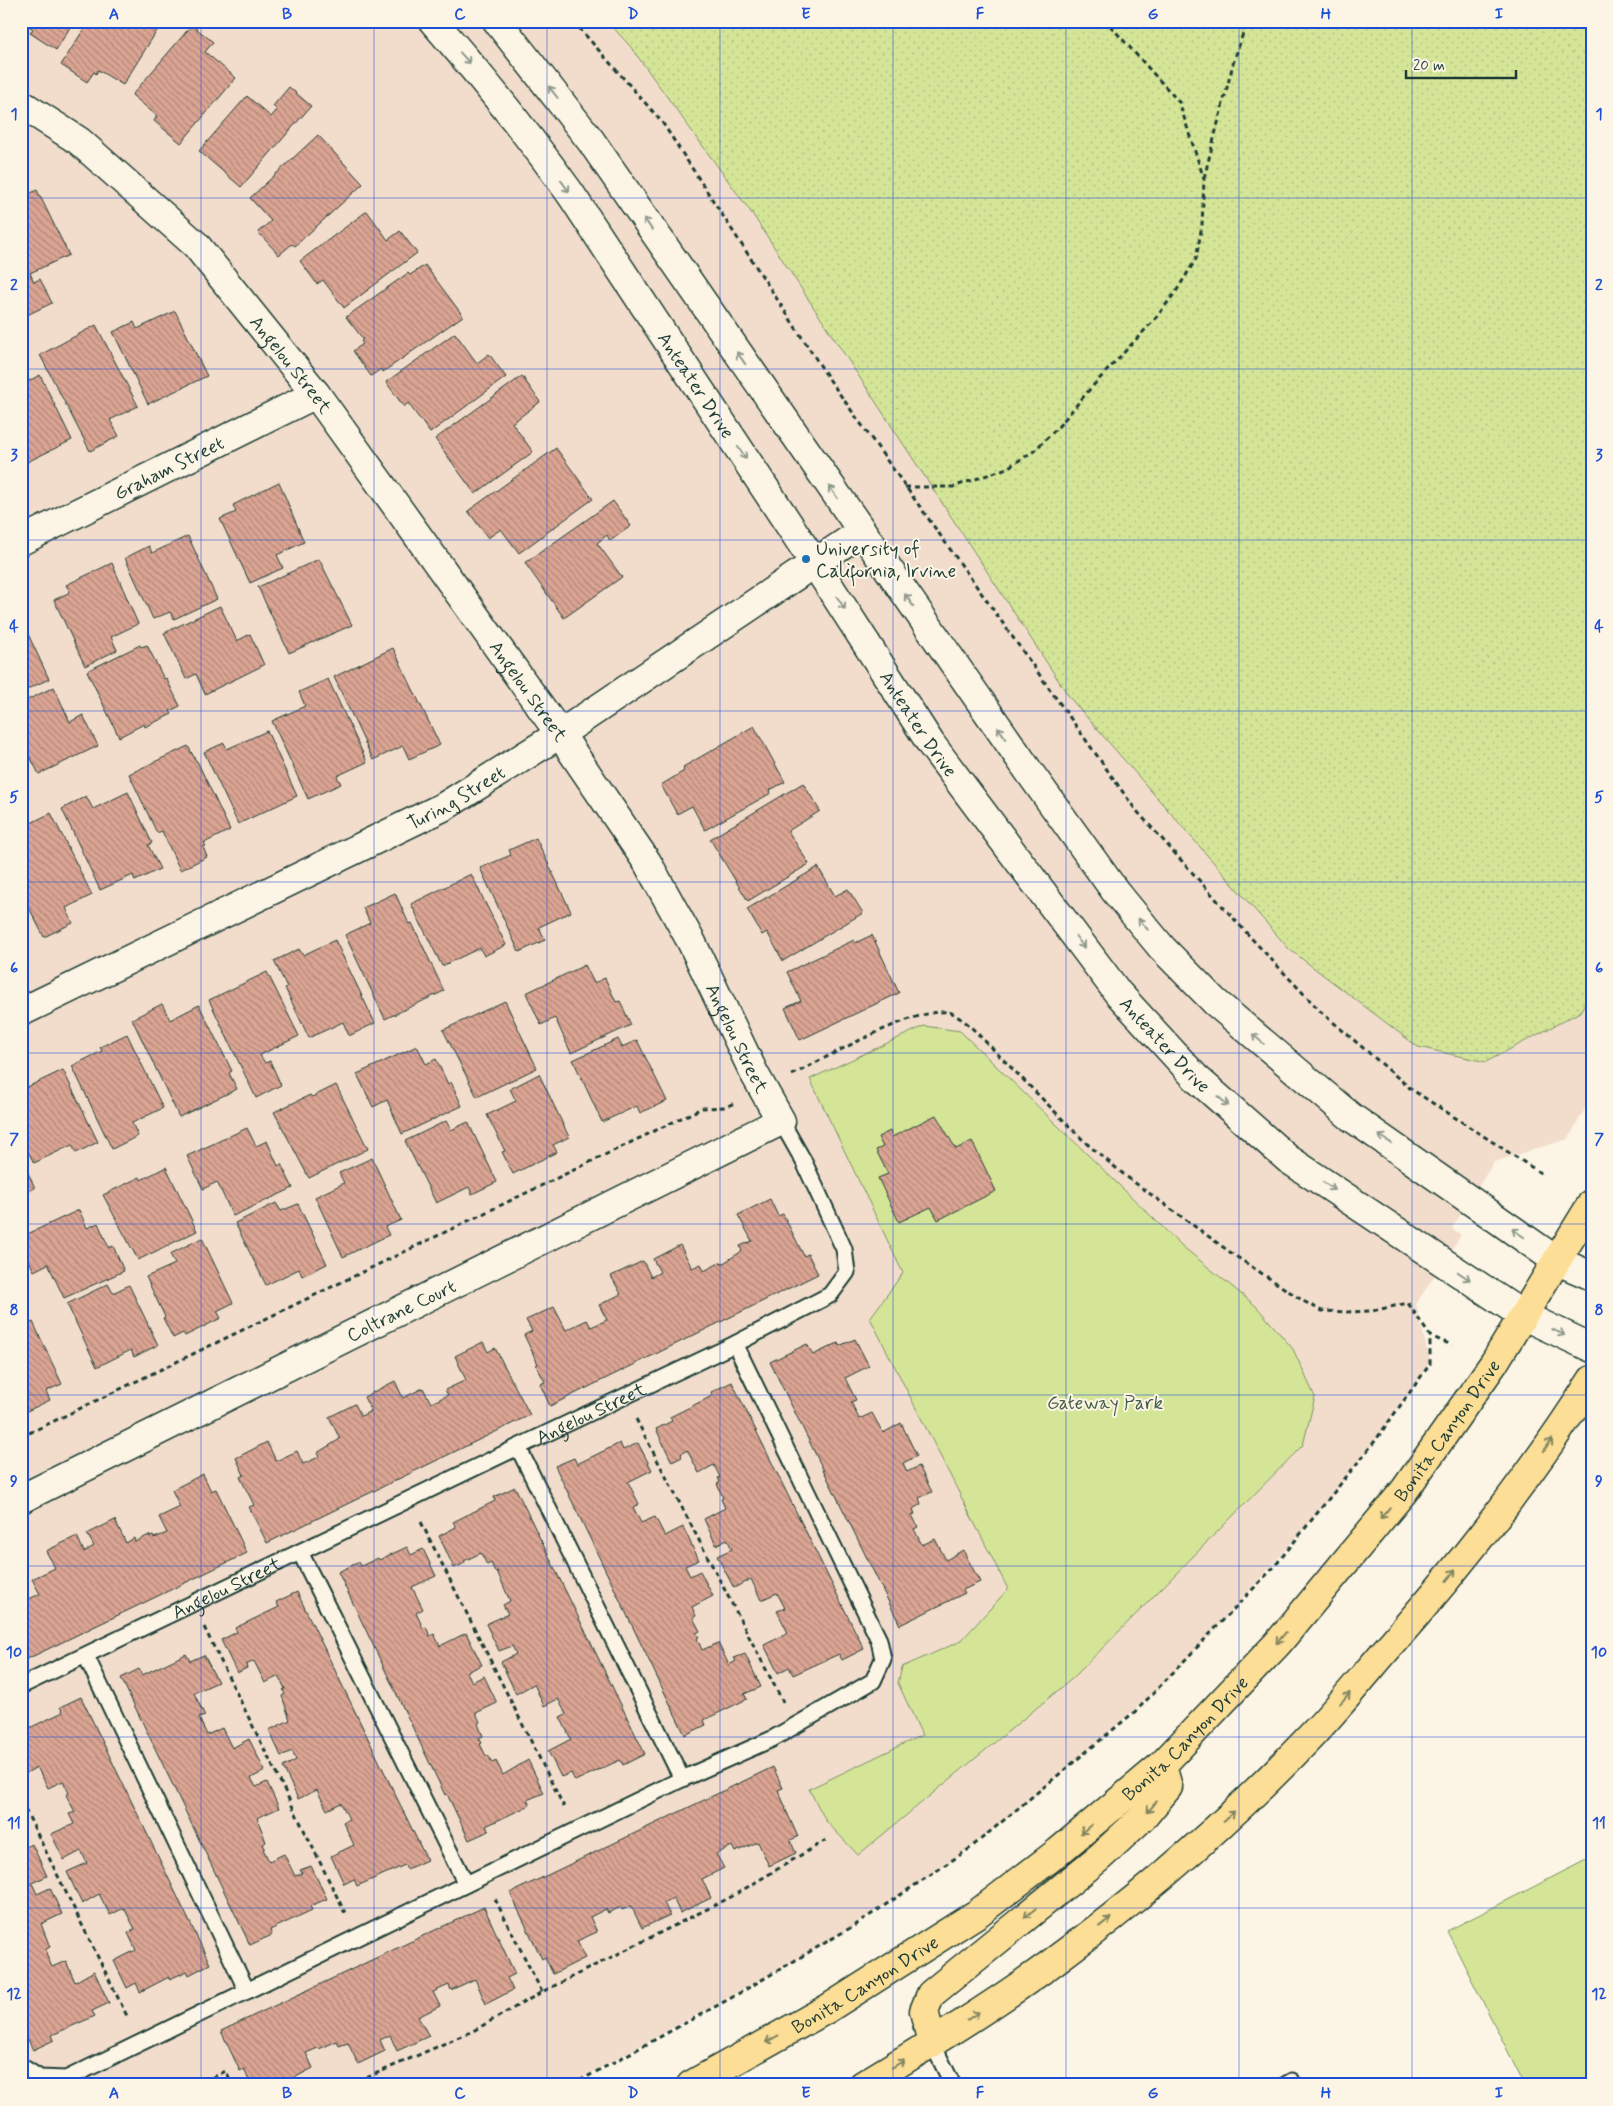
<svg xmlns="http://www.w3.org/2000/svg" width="1613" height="2106" font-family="Mynerve,sans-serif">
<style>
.built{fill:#f2ddcc}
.grass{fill:url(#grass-dots);stroke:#7a9166}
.park{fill:#d5e598;stroke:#7a9166}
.building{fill:url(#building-back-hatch);stroke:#1f3d34}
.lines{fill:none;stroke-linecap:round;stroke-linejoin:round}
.service-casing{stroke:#1f3d34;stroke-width:19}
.minor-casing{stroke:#1f3d34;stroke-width:31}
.secondary-casing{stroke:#1f3d34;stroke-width:31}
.primary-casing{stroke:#1f3d34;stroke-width:31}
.path{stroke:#1f3d34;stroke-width:3;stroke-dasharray:5 4;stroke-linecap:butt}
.service{stroke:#fcf5e5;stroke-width:15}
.minor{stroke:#fcf5e5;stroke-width:28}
.secondary{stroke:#fcf5e5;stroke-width:28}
.primary{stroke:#fcde96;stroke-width:28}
.oneway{stroke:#8e998c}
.oneway2{stroke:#828560}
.grid{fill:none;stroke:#1d4ed8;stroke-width:1;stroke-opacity:0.55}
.poi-dot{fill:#1f6fb2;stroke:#fcf5e5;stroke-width:2}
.labels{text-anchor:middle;stroke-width:4;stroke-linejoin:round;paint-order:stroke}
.street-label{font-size:19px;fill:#1f3d34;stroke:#fcf5e5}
.poi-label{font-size:19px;fill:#1f3d34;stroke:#fcf5e5;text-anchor:start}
.park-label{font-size:19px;fill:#435f48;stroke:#fcf5e5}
.neatline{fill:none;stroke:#1d4ed8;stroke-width:2}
.grid-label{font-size:16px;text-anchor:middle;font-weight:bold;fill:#1d4ed8}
</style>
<defs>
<pattern id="grass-dots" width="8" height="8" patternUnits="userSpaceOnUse" patternTransform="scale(1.25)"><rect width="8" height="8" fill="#d5e598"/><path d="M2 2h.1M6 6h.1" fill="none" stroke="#b6c584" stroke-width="1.8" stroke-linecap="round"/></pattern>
<pattern id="building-back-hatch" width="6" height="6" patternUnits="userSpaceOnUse" patternTransform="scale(1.25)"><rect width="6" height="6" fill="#dba493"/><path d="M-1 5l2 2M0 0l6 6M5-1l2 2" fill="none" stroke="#b18779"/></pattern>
</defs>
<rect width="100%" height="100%" fill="#fcf5e5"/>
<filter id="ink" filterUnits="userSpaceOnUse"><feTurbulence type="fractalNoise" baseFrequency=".02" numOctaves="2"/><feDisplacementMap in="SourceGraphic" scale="10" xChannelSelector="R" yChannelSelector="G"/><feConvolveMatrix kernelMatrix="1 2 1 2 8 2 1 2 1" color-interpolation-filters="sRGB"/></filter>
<g filter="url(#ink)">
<path class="built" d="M21,21H1592V1097L1568,1139L1494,1162L1452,1228L1461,1235L1416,1304L1430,1362L1381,1433L1324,1506L1219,1625L1156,1691L1028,1802L961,1855L885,1905L815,1950L569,2085H21Z"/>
<path class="grass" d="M607,21H1592V991L1580,1012L1486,1062L1418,1047L1289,949L1070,698L753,215L630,46Z"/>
<path class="park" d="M924,1026L960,1031L1182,1246L1256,1306L1293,1349L1315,1397L1303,1445L1073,1678L858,1855L826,1821L809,1789L922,1735L898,1683L902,1667L961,1641L1008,1589L870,1318L903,1273L810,1079Z
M1592,1857V2085H1525L1447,1931Z"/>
<path class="building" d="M21,21H74L56,50L30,33L33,29Z
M89,21H163L123,85L98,70L96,74L94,72L87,82L61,65Z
M192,25L213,42L205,52L236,78L181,143L154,121L157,116L132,95Z
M289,87L311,106L241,187L199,151L247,96L271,117L277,110L273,106Z
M318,135L363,184L295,246L292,244L279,255L258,232L271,221L250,198Z
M37,190L69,255L30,273L34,282L40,279L52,303L25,316L21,309V198Z
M367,211L388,240L400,231L417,253L344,308L323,280L317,284L300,261Z
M425,265L463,316L383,372L381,369L371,376L353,351L363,344L361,341L363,339L346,317L408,273L410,275Z
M175,311L207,376L148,404L113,332L134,322L137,329Z
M96,325L138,406L110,420L119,436L90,451L40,355Z
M455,333L477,363L489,354L506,377L430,433L408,403L404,407L386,382Z
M40,375L72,440L21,465V385Z
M522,376L540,402L512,423L533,452L475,494L435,439Z
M556,448L593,499L519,553L501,529L488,538L468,511Z
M279,482L304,542L277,555L283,568L250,583L220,519L236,512L233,505Z
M613,501L631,526L610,541L607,535L597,543L622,577L564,618L525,563Z
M188,536L217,599L174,619L170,612L153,619L125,558L149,546L152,553Z
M319,559L352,625L289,653L258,587Z
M112,563L138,624L111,637L117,650L85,666L54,600L70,592L66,585Z
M220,606L237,641L250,634L264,665L205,694L196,674L186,679L164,633Z
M21,619L49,679L21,692Z
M140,645L141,647L147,645L164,679L166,678L180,706L170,711L172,714L145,727L144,724L119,737L87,671Z
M393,648L440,745L409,759L403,746L373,760L334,677Z
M328,679L367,762L337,776L341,784L308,799L272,721L305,706L299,692Z
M54,687L70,722L83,715L98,746L39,774L29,755L21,759V703Z
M754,726L785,782L770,790L771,793L705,830L692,806L677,814L661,785L684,771L683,767Z
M267,731L297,796L238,824L204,752L224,743L227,749Z
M188,746L196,761H197L230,830L204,843L206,846L203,847L207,857L180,870L162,831L157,833L129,774Z
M803,783L820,811L788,831L809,864L748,901L710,839Z
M128,792L152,843L148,845L160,869L135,881L133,875L100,890L62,809L86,796L93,809Z
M51,813L92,895L66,908L73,923L44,937L21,892V828Z
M536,838L571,912L539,927L545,940L519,952L480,868L511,855L509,850Z
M818,867L835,896L848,889L863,913L783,961L767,932L762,935L747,909Z
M471,874L506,945L484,956L480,948L442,966L411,904Z
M395,893L409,924L412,923L444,991L385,1019L345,935L370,923L363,908Z
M872,935L899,993L800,1040L785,1008L801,1001L787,972L854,940L855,943Z
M335,940L375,1023L349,1036L343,1022L309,1038L285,988L287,987L274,961L299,949L303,955Z
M585,965L594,983L605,978L616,1002L620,1001L631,1025L571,1053L555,1018L541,1025L526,993Z
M267,972L299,1036L260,1055L265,1063L270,1061L281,1085L256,1098L209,1000Z
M505,1001L537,1068L477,1097L443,1030Z
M162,1004L170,1020L199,1005L232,1071L229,1073L237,1089L179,1117L132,1019Z
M127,1034L163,1108L132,1123L138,1136L112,1149L72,1066L102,1051L100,1047Z
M618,1039L622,1047L637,1040L667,1101L640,1113L637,1106L602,1122L573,1060Z
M417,1046L426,1064L436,1059L448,1084L451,1082L462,1106L402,1134L387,1100L373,1107L357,1074Z
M63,1070L98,1142L76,1153L72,1145L34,1163L21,1138V1090Z
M539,1074L569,1137L553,1145L557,1152L513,1174L502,1152L505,1151L487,1115L516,1101L510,1089Z
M336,1085L368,1149L309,1178L274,1112L310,1095L312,1097Z
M936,1115L956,1149L972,1141L996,1191L938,1220L931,1207L899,1222L878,1178L888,1174L876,1150L883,1147L878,1137L890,1131L892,1137Z
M446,1121L451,1130L468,1122L497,1182L472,1194L469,1187L436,1203L405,1141Z
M247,1128L256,1146L267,1141L278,1166L281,1164L293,1188L233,1216L217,1182L203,1189L187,1156Z
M21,1158L35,1188L21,1195Z
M372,1158L401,1220L385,1227L389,1235L343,1257L315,1197L344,1183L339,1173Z
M166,1167L197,1231L138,1260L103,1195L140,1177L141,1180Z
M770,1199L778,1216L783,1214L804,1256L808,1254L818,1274L550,1406L540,1384L545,1382L536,1365L538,1364L524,1335L532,1331L526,1320L554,1307L566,1330L587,1320L591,1327L607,1320L599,1305L621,1294L611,1276L643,1261L651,1277L660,1272L653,1259L680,1245L692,1268L701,1264L704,1271L721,1262L722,1264L742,1251L740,1246L752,1241L738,1215Z
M276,1203L281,1211L298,1204L327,1264L302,1276L299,1269L266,1285L235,1223Z
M79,1210L87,1228L98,1223L109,1248L113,1246L124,1271L64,1298L48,1264L34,1271L21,1244V1237Z
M202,1238L233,1303L217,1311L221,1318L185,1336L183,1333L173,1338L163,1318L165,1317L146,1277L175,1264L170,1254Z
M108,1284L113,1293L129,1285L158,1345L134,1357L131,1350L97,1367L67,1304Z
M21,1297L29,1313L21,1317Z
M33,1322L62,1384L46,1391L50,1400L21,1414V1327Z
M855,1339L869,1366L845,1378L856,1400L851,1402L859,1419L872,1413L883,1433L901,1423L917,1456L903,1463L907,1472L919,1466L932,1492L919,1498L921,1504L913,1509L915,1514L912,1515L918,1527L914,1529L922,1545L935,1539L946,1560L963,1550L980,1582L963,1590L965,1593L900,1625L770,1362L807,1344L813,1355L838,1343L839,1346Z
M483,1342L488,1352L495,1348L530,1415L267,1543L249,1507L254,1505L240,1477L244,1475L236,1458L267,1442L276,1461L297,1451L303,1464L319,1457L317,1453L340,1439L329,1417L355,1404L361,1416L371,1411L364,1397L395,1381L403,1398L423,1388L431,1403L448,1395L445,1390L466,1380L455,1356Z
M732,1382L864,1649L842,1660L839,1654L793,1675L789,1667L778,1673L764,1645L788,1633L777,1611L785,1608L777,1593L761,1600L751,1579L734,1588L717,1556L732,1549L727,1539L716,1545L704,1519L725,1508L721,1499L723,1498L717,1484L720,1482L718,1478L720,1477L714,1465L699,1473L687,1450L681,1454L682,1457L672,1462L656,1429L672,1421L670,1417L712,1396L711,1392Z
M620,1443L623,1450L638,1443L652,1470L628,1482L639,1504L633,1507L641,1523L655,1517L665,1536L683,1527L699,1560L685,1566L690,1576L700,1571L713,1596L692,1607L696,1616L693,1618L700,1631L696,1633L699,1637L697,1638L702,1650L718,1643L729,1665L736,1661L734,1658L745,1654L761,1687L744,1694L747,1699L704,1720L706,1725L685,1735L555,1466L574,1458L577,1464Z
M203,1474L211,1491L216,1489L247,1553L21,1662V1595L24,1601L40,1594L32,1579L55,1568L46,1551L77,1536L84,1552L94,1546L87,1534L115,1520L126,1543L134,1538L135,1542L149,1535L150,1537L153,1536L154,1538L167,1533L159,1517L180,1507L172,1490Z
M515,1487L645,1754L623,1765L620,1760L575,1781L571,1773L561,1777L548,1751L571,1739L560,1717L566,1714L558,1699L544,1706L534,1684L516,1694L501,1662L516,1654L512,1646L499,1651L486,1624L508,1614L503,1605L510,1601L497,1571L495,1572L491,1563L487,1565L481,1553L464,1561L465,1563L454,1568L439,1536L456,1527L453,1522L495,1501L494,1497Z
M407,1547L411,1555L423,1549L436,1576L412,1587L423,1609L416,1613L423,1628L426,1627L430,1636L434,1634L440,1646L466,1633L482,1665L467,1672L472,1682L484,1676L497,1703L476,1713L480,1722L478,1724L483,1736L479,1738L482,1743L480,1744L486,1756L488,1755L492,1763L496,1761L503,1775L528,1760L544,1793L527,1800L530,1805L486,1826L489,1831L469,1840L447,1794L445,1795L338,1572L359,1562L361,1566L378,1558L379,1560Z
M297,1592L427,1860L407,1869L405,1865L357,1886L354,1879L344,1884L331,1856L354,1845L343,1822L349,1819L341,1803L327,1810L317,1790L298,1799L283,1767L296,1760L292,1751L281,1756L269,1730L290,1720L282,1696L285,1694L283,1690L285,1689L279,1676L265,1683L254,1661L246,1665L247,1668L237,1673L221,1640L237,1632L235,1628L279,1607L276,1602Z
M186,1654L190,1661L204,1655L218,1682L194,1693L205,1716L199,1718L207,1735L222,1728L232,1748L249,1739L265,1771L251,1778L256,1787L267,1782L279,1808L257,1818L266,1842L263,1844L265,1848L263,1849L269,1861L284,1854L295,1876L302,1873L300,1870L311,1866L327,1899L310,1906L312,1910L270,1930L272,1935L250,1945L121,1678L139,1669L142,1675Z
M81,1697L210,1964L189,1975L187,1971L170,1979L169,1977L140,1992L136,1983L127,1988L114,1961L136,1950L128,1933L135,1929L124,1908L110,1915L99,1894L82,1904L67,1872L87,1863L81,1851L64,1860L51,1834L74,1824L69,1814L75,1812L66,1795L69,1793L63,1781L48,1788L37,1767L21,1776V1732L63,1712L60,1707Z
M773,1767L783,1788L778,1790L786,1808H785L798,1837L790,1840L796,1853L769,1866L758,1842L735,1852L732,1846L716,1854L724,1868L702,1879L711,1898L680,1913L673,1898L664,1903L670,1915L642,1928L631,1906L622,1910L621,1907L608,1913L606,1909L590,1917L597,1932L577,1941L585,1958L553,1974L545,1957L542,1959L510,1893Z
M32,1844L47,1876L32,1883L37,1894L50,1888L62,1914L41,1924L50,1947L46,1949L47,1953L46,1954L52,1967L66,1961L75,1982L94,1971L109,2003L92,2011L95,2016L52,2035L54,2040L33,2050L21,2025V1851L23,1848Z
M484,1907L515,1974L507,1978L513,1990L486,2004L475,1979L451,1990L449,1985L433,1992L440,2006L418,2017L429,2036L397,2051L390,2035L380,2040L385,2051L358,2064L348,2043L339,2046L337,2041L319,2049L318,2048L306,2053L313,2068L292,2079L294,2085H251L244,2069L240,2071L221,2031Z"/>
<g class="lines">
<defs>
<g id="service">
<path d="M518,1447L682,1779"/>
<path d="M300,1552L466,1884"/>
<path d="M86,1656L247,1991"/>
<path id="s1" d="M21,1686L518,1447L735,1344L830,1295L847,1272L844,1249L803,1160L781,1121"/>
<path d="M932,2043L953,2085"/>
<path d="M21,2066L40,2078L66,2079L682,1779L772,1739L873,1681L883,1659L879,1640L735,1344"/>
<path d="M1285,2085L1292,2081L1294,2085"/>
</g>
<g id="minor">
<path id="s2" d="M21,104L79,141L196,245L316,394L560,734L647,862L692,943L754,1073L781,1121L21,1499"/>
<path id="s3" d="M21,541L316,394"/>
<path id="s4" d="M21,1012L445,806L560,734L861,532"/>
</g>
<g id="secondary">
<path id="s5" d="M433,21C482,77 527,133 570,193L815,564L931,744L1118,993L1196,1078L1288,1159L1524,1316L1592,1348"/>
<path d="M497,21L591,141L1030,773L1115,891L1162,948L1215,1002L1351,1117L1557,1261L1592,1276"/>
</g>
<g id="primary">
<path d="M932,2043L924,2011L931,1994L1100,1857L1144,1816L1168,1787L1162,1765"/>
<path id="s6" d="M691,2085L827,2009L978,1913L1058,1852L1162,1765L1278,1643L1404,1491L1494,1363L1592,1203"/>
<path d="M863,2085C929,2045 995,2005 1057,1959C1148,1892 1234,1817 1312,1735C1338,1708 1362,1678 1386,1650C1461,1565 1531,1476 1592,1380"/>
</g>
</defs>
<use href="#service" class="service-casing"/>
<use href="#minor" class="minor-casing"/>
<use href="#secondary" class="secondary-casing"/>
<use href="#primary" class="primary-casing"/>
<path class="path" d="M573,21L662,122L829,379L1135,809L1253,940L1320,1011L1411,1089L1542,1174
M1204,178L1233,64L1247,21
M905,487H953L1007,468L1034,451L1058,427L1090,389L1156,318L1177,290L1196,259L1202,225L1204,179L1179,102L1106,21
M792,1075C826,1058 913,1008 948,1012C954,1013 962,1020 968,1024L1086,1143L1127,1177L1234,1255L1305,1302L1322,1311L1347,1312L1372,1311L1408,1303L1430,1336L1452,1345
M636,1419L783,1702
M21,1437L702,1108L726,1107L734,1103
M421,1522L564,1807
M204,1627L345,1913
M21,1801L128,2018
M495,1899L542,1992
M196,2085L226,2071L233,2085
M350,2085L473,2031L542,1992L731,1897L826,1840
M572,2085L731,1998L857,1924L969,1849L1138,1709L1274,1567L1375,1441L1430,1364V1336"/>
<use href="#service" class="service"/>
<use href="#minor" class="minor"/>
<use href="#secondary" class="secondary"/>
<use href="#primary" class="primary"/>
</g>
<defs><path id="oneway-shaft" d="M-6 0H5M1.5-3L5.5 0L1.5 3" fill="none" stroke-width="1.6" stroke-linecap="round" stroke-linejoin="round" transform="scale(1.25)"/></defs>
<g class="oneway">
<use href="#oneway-shaft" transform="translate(465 58) rotate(48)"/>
<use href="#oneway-shaft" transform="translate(553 92) rotate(-128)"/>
<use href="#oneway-shaft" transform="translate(565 186) rotate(54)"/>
<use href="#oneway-shaft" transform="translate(648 224) rotate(-125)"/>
<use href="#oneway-shaft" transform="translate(741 358) rotate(-125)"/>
<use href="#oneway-shaft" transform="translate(742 453) rotate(56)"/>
<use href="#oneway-shaft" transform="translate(833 492) rotate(-125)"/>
<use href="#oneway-shaft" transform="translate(909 600) rotate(-125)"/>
<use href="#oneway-shaft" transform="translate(841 603) rotate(57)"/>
<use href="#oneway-shaft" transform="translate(1002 733) rotate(-125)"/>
<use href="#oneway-shaft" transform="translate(1143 924) rotate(-130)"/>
<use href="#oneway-shaft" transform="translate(1080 942) rotate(53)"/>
<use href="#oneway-shaft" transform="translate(1258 1039) rotate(-140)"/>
<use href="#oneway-shaft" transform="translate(1223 1101) rotate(41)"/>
<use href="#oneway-shaft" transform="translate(1385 1139) rotate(-146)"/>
<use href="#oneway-shaft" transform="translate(1329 1186) rotate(34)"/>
<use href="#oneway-shaft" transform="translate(1518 1233) rotate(-145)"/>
<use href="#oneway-shaft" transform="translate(1464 1276) rotate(34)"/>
<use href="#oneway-shaft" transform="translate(1558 1332) rotate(25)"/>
</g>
<g class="oneway2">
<use href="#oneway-shaft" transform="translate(1548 1445) rotate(-55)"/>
<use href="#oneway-shaft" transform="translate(1385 1513) rotate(130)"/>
<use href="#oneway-shaft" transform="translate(1451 1575) rotate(-52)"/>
<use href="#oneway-shaft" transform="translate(1281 1638) rotate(130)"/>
<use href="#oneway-shaft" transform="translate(1345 1698) rotate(-49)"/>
<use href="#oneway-shaft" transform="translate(1152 1807) rotate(130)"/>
<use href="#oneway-shaft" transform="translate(1229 1816) rotate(-42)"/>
<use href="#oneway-shaft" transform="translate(1086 1829) rotate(141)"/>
<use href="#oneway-shaft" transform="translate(1030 1913) rotate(141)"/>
<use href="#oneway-shaft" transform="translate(1105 1922) rotate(-38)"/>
<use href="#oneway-shaft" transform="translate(973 2016) rotate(-34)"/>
<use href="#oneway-shaft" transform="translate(772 2039) rotate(151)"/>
<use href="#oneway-shaft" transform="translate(898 2064) rotate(-31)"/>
</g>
</g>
<path class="grid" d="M201,21V2085M374,21V2085M547,21V2085M720,21V2085M893,21V2085M1066,21V2085M1239,21V2085M1412,21V2085M21,198H1592M21,369H1592M21,540H1592M21,711H1592M21,882H1592M21,1053H1592M21,1224H1592M21,1395H1592M21,1566H1592M21,1737H1592M21,1908H1592"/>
<circle class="poi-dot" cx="806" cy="559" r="5"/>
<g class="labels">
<g class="street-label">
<text dy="7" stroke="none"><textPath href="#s2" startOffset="378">Angelou Street</textPath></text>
<text dy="7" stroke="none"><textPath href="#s5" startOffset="450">Anteater Drive</textPath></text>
<text dy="7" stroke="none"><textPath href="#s3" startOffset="165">Graham Street</textPath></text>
<text dy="7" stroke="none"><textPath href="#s2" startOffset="782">Angelou Street</textPath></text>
<text dy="7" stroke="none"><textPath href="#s5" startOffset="855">Anteater Drive</textPath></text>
<text dy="7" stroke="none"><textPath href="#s4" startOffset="485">Turing Street</textPath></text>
<text dy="7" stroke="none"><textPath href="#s2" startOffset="1188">Angelou Street</textPath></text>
<text dy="7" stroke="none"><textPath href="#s5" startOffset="1260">Anteater Drive</textPath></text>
<text transform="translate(401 1310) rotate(-26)" y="7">Coltrane Court</text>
<text dy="7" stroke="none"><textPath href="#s1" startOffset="632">Angelou Street</textPath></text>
<text dy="7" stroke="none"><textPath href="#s6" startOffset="1011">Bonita Canyon Drive</textPath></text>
<text dy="7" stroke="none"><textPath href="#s1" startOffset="228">Angelou Street</textPath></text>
<text dy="7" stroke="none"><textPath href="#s6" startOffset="606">Bonita Canyon Drive</textPath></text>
<text dy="7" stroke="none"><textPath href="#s6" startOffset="201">Bonita Canyon Drive</textPath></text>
</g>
<g class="poi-label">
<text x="816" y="555">University of<tspan x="816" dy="22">California, Irvine</tspan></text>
</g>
<g class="park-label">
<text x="1105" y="1409">Gateway Park</text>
</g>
</g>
<rect width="1613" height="2106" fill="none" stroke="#fcf5e5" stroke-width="55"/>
<path d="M1406 70v8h110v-8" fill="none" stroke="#1f3d34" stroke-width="2.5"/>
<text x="1413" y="70" font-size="15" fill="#1f3d34" stroke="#fcf5e5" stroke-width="4" paint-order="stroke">20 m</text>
<rect x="28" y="28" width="1558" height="2050" class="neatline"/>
<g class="grid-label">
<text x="114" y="19">A</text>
<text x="287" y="19">B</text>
<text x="460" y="19">C</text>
<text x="633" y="19">D</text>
<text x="806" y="19">E</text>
<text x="980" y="19">F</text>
<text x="1153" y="19">G</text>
<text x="1326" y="19">H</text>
<text x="1499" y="19">I</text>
<text x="14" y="119">1</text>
<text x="1599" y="119">1</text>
<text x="14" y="290">2</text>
<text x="1599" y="290">2</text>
<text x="14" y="460">3</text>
<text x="1599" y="460">3</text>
<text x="14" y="631">4</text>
<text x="1599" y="631">4</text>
<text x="14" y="802">5</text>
<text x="1599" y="802">5</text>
<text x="14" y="973">6</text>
<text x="1599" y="973">6</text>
<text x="14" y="1144">7</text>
<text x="1599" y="1144">7</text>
<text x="14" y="1315">8</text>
<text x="1599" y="1315">8</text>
<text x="14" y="1486">9</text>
<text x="1599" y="1486">9</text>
<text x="14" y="1657">10</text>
<text x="1599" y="1657">10</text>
<text x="14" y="1828">11</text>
<text x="1599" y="1828">11</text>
<text x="14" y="1999">12</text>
<text x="1599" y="1999">12</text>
<text x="114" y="2098">A</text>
<text x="287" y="2098">B</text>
<text x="460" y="2098">C</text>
<text x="633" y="2098">D</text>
<text x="806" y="2098">E</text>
<text x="980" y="2098">F</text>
<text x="1153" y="2098">G</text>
<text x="1326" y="2098">H</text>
<text x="1499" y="2098">I</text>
</g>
</svg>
